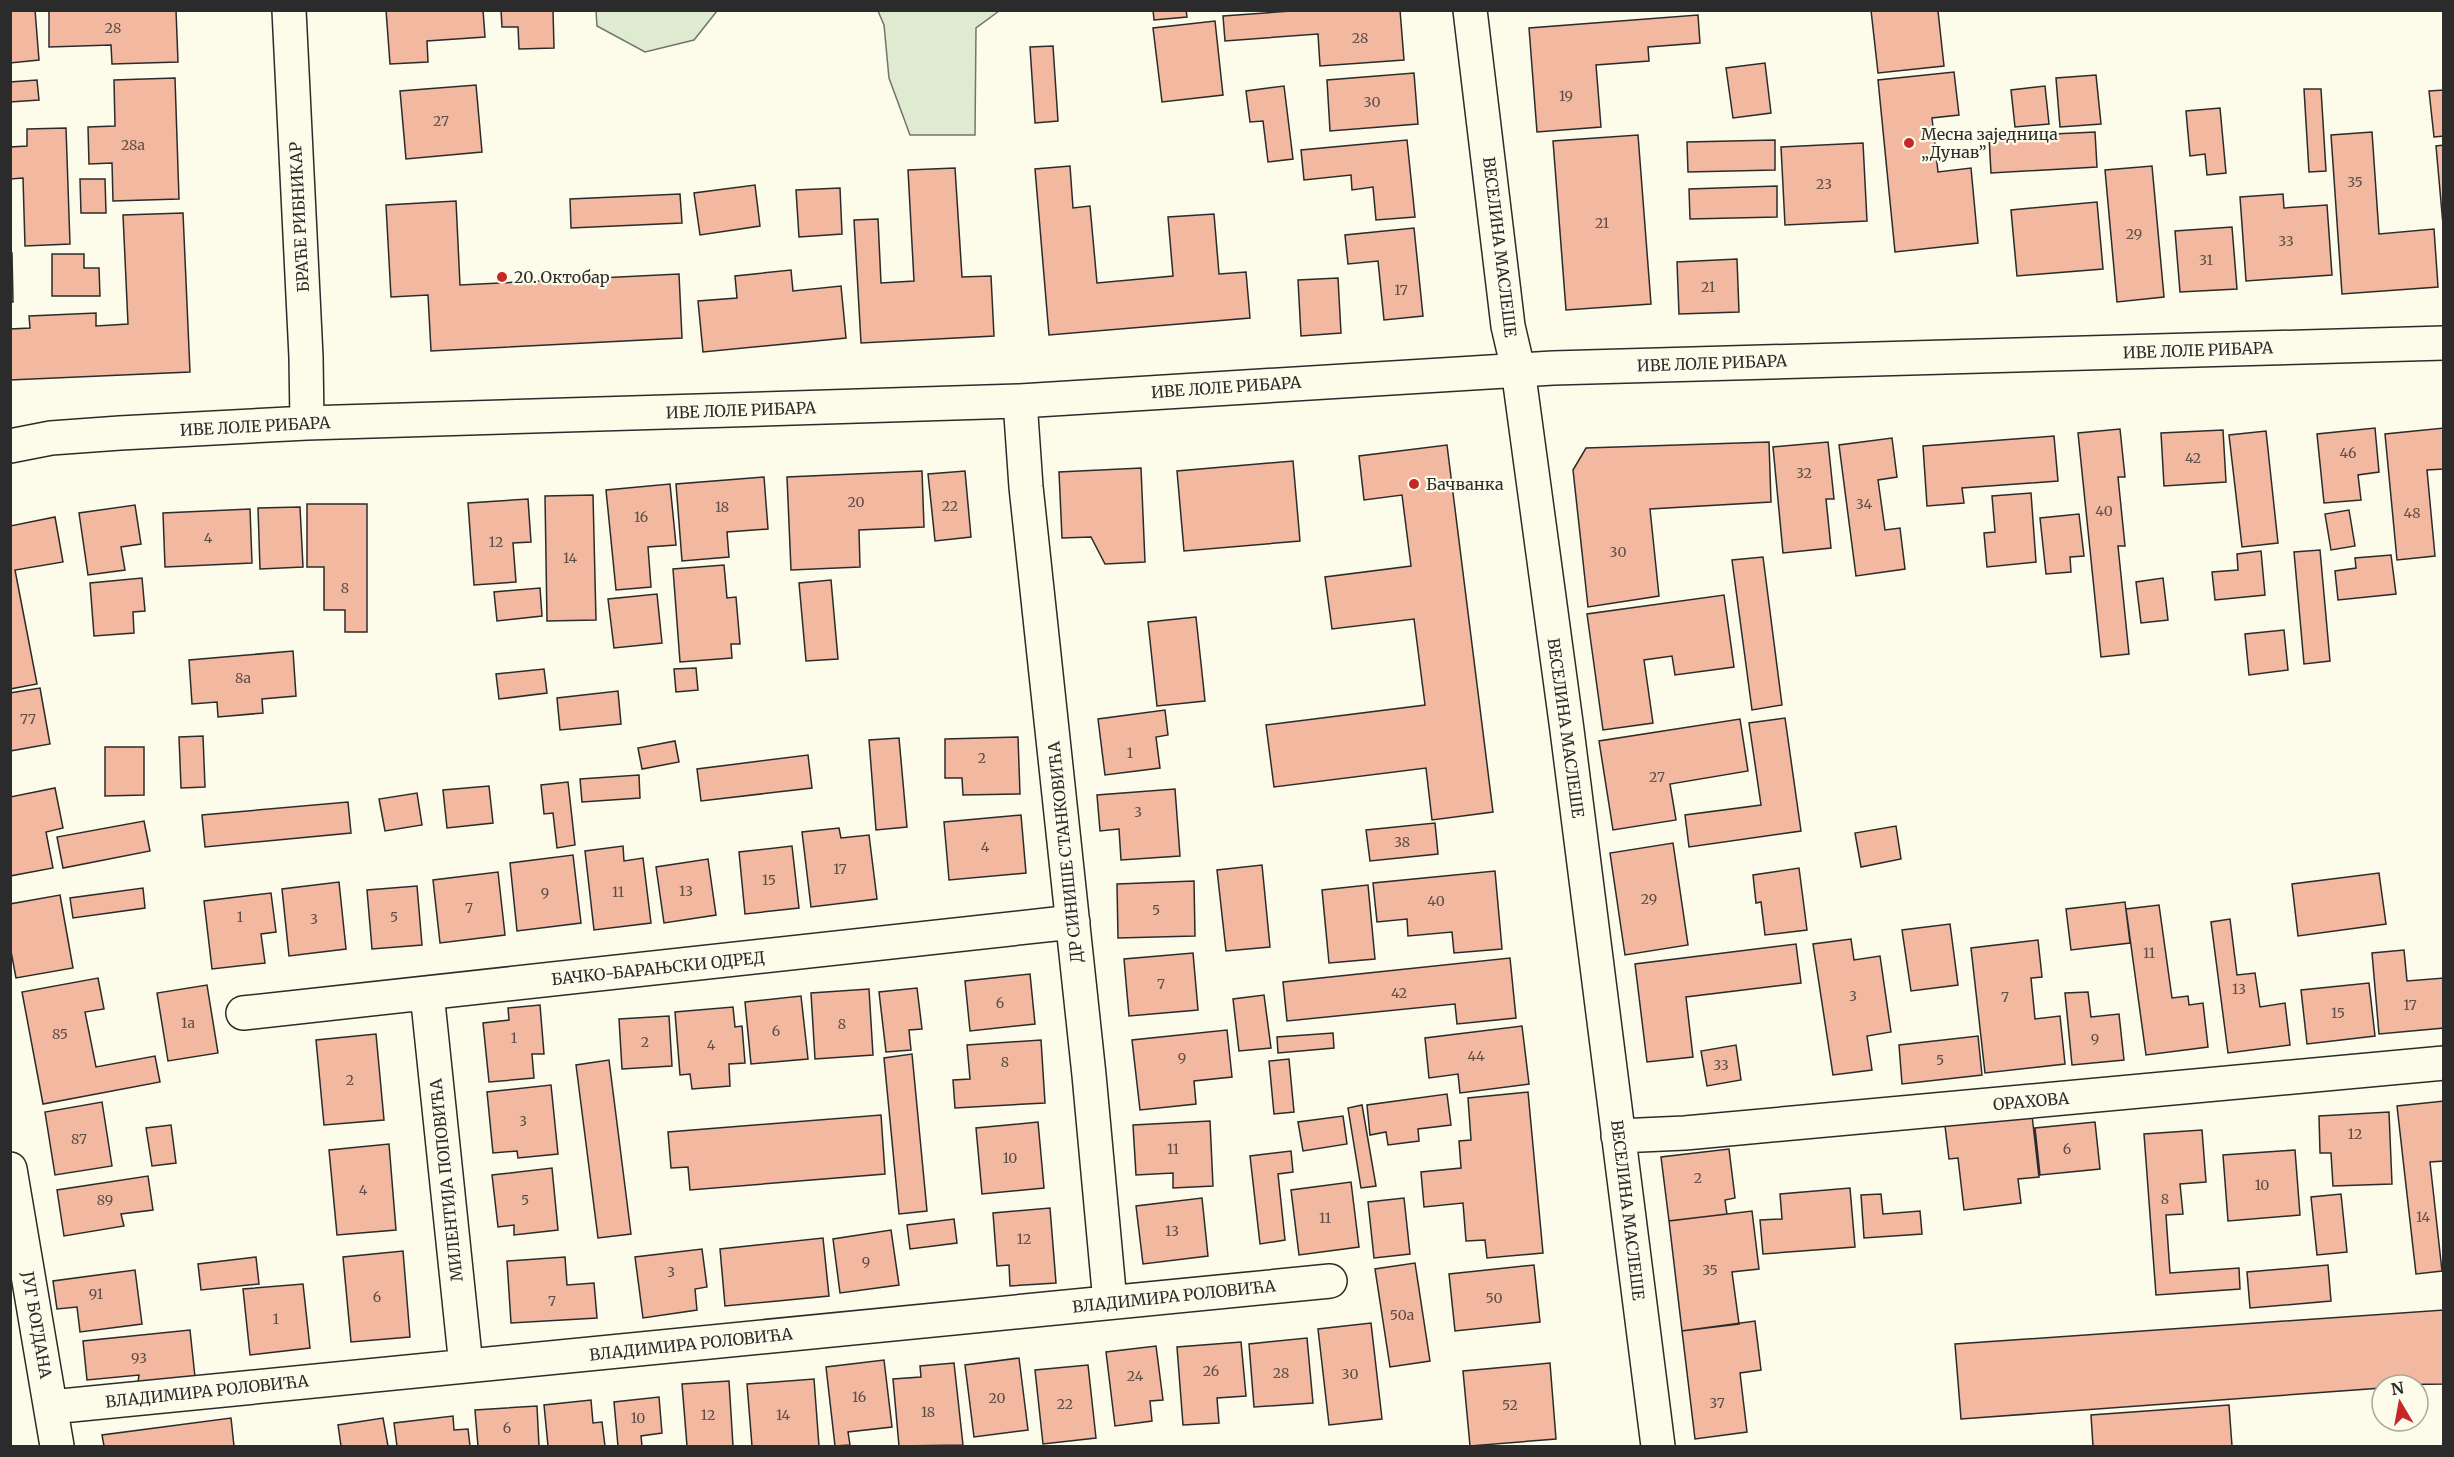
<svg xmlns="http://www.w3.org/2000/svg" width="2454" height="1457" font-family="Merriweather,serif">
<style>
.green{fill:#deebd1;stroke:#74746e;stroke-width:1.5}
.building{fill:#f2b8a0;stroke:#2b2b2b;stroke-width:1.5}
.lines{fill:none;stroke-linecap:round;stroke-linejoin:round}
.street-casing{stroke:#2b2b2b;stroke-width:36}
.street{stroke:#fdfbea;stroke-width:33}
.poi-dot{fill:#c62828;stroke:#fdfbea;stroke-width:2}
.labels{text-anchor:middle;stroke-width:4.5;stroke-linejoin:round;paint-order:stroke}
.number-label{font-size:14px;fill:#5d4e48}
.poi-label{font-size:16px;fill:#2b2b2b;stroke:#fdfbea;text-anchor:start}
.street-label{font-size:16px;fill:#2b2b2b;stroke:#fdfbea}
</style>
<rect width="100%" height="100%" fill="#fdfbea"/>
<path class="green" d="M596,11V10L717,11L694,40L645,52L597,26Z
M878,11H999L976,28L975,135H910L889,78L884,25Z"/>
<path class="building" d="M10,10H35L39,60L10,63Z
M49,10H176L178,62L112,64L111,45L49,47Z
M386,10H483L485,37L427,41L428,62L390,64Z
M501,10H553L554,48L519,49L518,27H502Z
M1153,10H1186L1187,17L1154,20Z
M1305,10H1400L1404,60L1320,66L1318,34L1225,41L1223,16Z
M1871,10L1938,11L1944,66L1878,73Z
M1698,15L1700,43L1648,47L1649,61L1596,65L1601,127L1537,132L1529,28Z
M1215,21L1223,95L1162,102L1153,28Z
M1053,46L1058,121L1035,123L1030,47Z
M1765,63L1771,113L1733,118L1726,68Z
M1954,72L1959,115L1932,118L1938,172L1971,168L1978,243L1895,252L1878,80Z
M1414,73L1418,124L1330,131L1327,80Z
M2096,75L2101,124L2060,127L2056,78Z
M175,78L179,199L113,201L112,163L89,164L88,127L115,126L114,80Z
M37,80L39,100L10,102V82Z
M476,85L482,152L406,159L400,91Z
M1284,86L1293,159L1268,162L1263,121L1250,122L1246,91Z
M2045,86L2049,124L2015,127L2011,90Z
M2304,89H2321L2326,171L2309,172Z
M2444,90V136L2434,137L2429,91Z
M2220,108L2226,173L2207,175L2205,154L2190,156L2186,111Z
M66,128L70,244L25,246L23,178L10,179V147L27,146V129Z
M2095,132L2097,167L1991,173L1989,137Z
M2372,132L2379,234L2434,229L2438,287L2342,294L2331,135Z
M1638,135L1651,304L1566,310L1553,141Z
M1407,140L1415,217L1376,220L1373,187L1352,190L1351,175L1304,180L1301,150Z
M1775,140V170L1688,172L1687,142Z
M1863,143L1867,221L1785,225L1781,147Z
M2444,145V236L2436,146Z
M1070,166L1073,208L1090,206L1097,283L1173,276L1168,217L1214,214L1219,274L1246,272L1250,318L1049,335L1035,169Z
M2152,166L2164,297L2117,302L2105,170Z
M955,168L962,277L991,276L994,336L861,343L854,220L878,219L881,283L914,281L908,170Z
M80,179H105L106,213H81Z
M755,185L760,226L700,235L694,193Z
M1777,186V217L1690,219L1689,189Z
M840,188L842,234L799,237L796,190Z
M680,194L682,223L571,228L570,199Z
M2283,194L2284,208L2327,205L2332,275L2246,281L2240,197Z
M456,201L460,285L679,274L682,338L431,351L428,295L391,297L386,205Z
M2097,202L2103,269L2017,276L2011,210Z
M183,213L190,372L10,380V329L30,328L29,316L96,313V326L128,324L123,215Z
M2232,227L2237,289L2180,292L2175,231Z
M1414,228L1423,316L1384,320L1378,261L1348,264L1345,235Z
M10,253H12L13,302H10Z
M52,254H84V268H99L100,296H52Z
M1737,259L1739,312L1679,314L1677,262Z
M791,270L793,291L841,286L846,338L703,352L698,301L737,298L735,276Z
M1338,278L1341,333L1301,336L1298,280Z
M2375,428L2379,472L2358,475L2361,500L2324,503L2317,434Z
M2444,428V469L2427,470L2435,556L2397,560L2385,434Z
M2120,429L2125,477H2118L2125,546H2118L2129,654L2101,657L2078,433Z
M2223,430L2226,482L2164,486L2161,433Z
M2266,431L2278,543L2242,547L2229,435Z
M2054,436L2058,481L1962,488L1964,503L1927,506L1923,446Z
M1892,438L1897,477L1878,480L1885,530L1900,528L1905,569L1856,576L1839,445Z
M1769,442L1771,502L1650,509L1659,596L1588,607L1573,470L1586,448Z
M1828,442L1834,499H1826L1831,548L1783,553L1773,447Z
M1447,445L1493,812L1432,820L1426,768L1274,787L1266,725L1425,705L1414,619L1332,629L1325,577L1411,566L1402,495L1364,500L1359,456Z
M1293,461L1300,541L1184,551L1177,471Z
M1141,468L1145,562L1105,564L1091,537L1062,538L1059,472Z
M922,471L924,527L859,530L860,567L791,570L787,477Z
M965,471L971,537L935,541L928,474Z
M764,477L768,529L727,532L729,557L682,561L676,484Z
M670,484L676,545L648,547L651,587L616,590L606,490Z
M2031,493L2036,562L1987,567L1984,533L1995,532L1992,496Z
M593,495L596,620L547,621L545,496Z
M528,499L531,542L513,543L516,582L474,585L468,503Z
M307,504H367V632H345V610H324V567H307Z
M135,505L141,544L121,547L125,570L88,575L79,513Z
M300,507L303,567L260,569L258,508Z
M250,509L252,563L165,567L163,513Z
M2349,510L2355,546L2331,550L2325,514Z
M2079,514L2084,556L2070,557L2071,572L2046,574L2040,518Z
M55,517L63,562L15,570L37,684L10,689V526Z
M2320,550L2330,661L2304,664L2294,552Z
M2261,551L2265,595L2215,600L2212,572L2238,570L2237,554Z
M2391,555L2396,594L2338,600L2335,571L2356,568L2355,558Z
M1763,557L1782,705L1752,710L1732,560Z
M724,565L727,598L736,597L740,644H731L732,658L680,662L673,569Z
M142,578L145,611L133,612L134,633L94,636L90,583Z
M2163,578L2168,620L2141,623L2136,582Z
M831,580L838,659L806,661L799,583Z
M540,588L542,616L497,621L494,592Z
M657,594L662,643L614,648L608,599Z
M1724,595L1734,667L1675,675L1672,656L1644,660L1653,723L1603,730L1587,614Z
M1196,617L1205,701L1157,706L1148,622Z
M2284,630L2288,670L2249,675L2245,634Z
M293,651L296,696L262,699L263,713L218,717L217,702L192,704L189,660Z
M696,668L698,690L676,692L674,669Z
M544,669L547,693L499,699L496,674Z
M40,688L50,744L10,751V693Z
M618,691L621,724L560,730L557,698Z
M1165,710L1168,735L1156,737L1160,768L1105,775L1098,719Z
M1785,718L1801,831L1689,847L1685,815L1761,805L1749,723Z
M1740,719L1748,771L1670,784L1676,820L1613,830L1599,741Z
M203,736L205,787L181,788L179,737Z
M1018,737L1020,794L963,795L962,778H945V739Z
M899,738L907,827L876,830L869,740Z
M675,741L679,762L642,769L638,748Z
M105,747H144V795L105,796Z
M808,755L812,788L701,801L697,769Z
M639,775L640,798L582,802L580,779Z
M568,782L575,845L557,848L553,813L544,814L541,785Z
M489,786L493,823L447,828L443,790Z
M55,788L63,828L46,832L53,868L10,876V797Z
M1175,789L1180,856L1121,860L1119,829L1100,831L1097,795Z
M417,793L422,825L385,831L379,799Z
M348,802L351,833L205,847L202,815Z
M1021,815L1026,873L949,880L944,822Z
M144,821L150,851L63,868L57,837Z
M1435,823L1438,854L1370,861L1366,830Z
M1896,826L1901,859L1861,867L1855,833Z
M839,828L841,838L869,835L877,899L811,907L802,832Z
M1673,843L1688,945L1625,955L1610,853Z
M623,846L624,861L643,858L651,923L594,930L585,851Z
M792,846L799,908L745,914L739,852Z
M573,855L581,923L517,931L510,863Z
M708,859L716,915L664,923L656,867Z
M1262,865L1270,947L1226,951L1217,870Z
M1799,868L1807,930L1765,935L1761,902L1756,903L1753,875Z
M1495,871L1502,949L1454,953L1452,932L1408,936L1407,919L1377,922L1373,883Z
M498,872L505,935L440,943L433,880Z
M2379,873L2386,924L2298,936L2292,884Z
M1194,881L1195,936L1118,938L1117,884Z
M339,882L346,949L289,956L282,889Z
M1368,885L1375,959L1329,963L1322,890Z
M417,886L422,945L372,949L367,890Z
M143,888L145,908L73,918L70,898Z
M271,893L276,932L261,934L265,963L212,969L204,901Z
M60,895L73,968L16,978L10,946V904Z
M2125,902L2130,943L2071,950L2066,909Z
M2159,905L2172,998L2188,996L2189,1005L2203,1003L2208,1047L2146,1055L2126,909Z
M2230,919L2237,975L2255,973L2260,1007L2285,1003L2290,1045L2228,1053L2211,922Z
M1950,924L1958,985L1911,991L1902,930Z
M1851,939L1854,960L1880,956L1891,1032L1867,1036L1872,1070L1833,1075L1813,944Z
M2038,940L2042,977L2031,978L2035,1019L2060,1016L2065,1064L1985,1073L1971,948Z
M1796,944L1801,983L1686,997L1693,1057L1647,1062L1635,964Z
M2404,950L2407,981L2444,978V1028L2379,1034L2372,953Z
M1193,953L1198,1010L1129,1016L1124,959Z
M1510,958L1516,1018L1457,1024L1455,1004L1287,1021L1283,982Z
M1030,974L1035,1024L970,1031L965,981Z
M98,978L104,1009L85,1012L96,1067L155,1056L160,1082L43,1104L22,992Z
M2369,983L2375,1036L2307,1044L2301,990Z
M207,985L218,1053L168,1061L157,993Z
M917,988L922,1029L909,1030L911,1050L886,1052L879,992Z
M869,989L873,1055L815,1059L811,993Z
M2088,992L2091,1017L2119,1014L2124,1060L2072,1065L2065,993Z
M1264,995L1271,1048L1239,1051L1233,999Z
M801,996L808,1059L751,1064L745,1002Z
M540,1005L544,1054H532L534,1078L489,1082L483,1023L509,1020L508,1008Z
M733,1007L735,1027L742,1026L745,1063L729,1064L730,1086L692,1089L690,1074L680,1075L675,1012Z
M669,1016L672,1066L622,1069L619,1019Z
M1522,1026L1529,1084L1460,1093L1458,1074L1429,1078L1425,1038Z
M1227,1030L1232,1077L1194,1081L1196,1104L1140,1110L1132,1040Z
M1333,1033L1334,1048L1278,1053L1277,1037Z
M376,1034L384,1120L324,1125L316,1040Z
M1978,1036L1982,1075L1902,1084L1899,1045Z
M1041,1040L1045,1103L955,1108L953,1080L970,1079L967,1045Z
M1736,1045L1741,1080L1707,1086L1701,1051Z
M912,1054L927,1211L899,1214L884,1058Z
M1289,1059L1294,1112L1274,1114L1269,1061Z
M609,1060L631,1234L598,1238L576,1065Z
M551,1085L558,1154L518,1158L517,1151L493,1153L487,1092Z
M1528,1092L1543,1253L1487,1258L1485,1240L1466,1241L1463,1203L1424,1207L1421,1172L1461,1168L1459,1141L1471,1140L1468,1098Z
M1447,1094L1451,1125L1418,1129L1419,1141L1388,1145L1386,1132L1370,1135L1367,1105Z
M2444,1101V1161L2430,1162L2442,1271L2416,1274L2397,1106Z
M102,1102L112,1166L55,1175L45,1112Z
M1362,1105L1376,1186L1361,1188L1348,1108Z
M2389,1112L2392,1184L2333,1186L2331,1153H2320L2319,1116Z
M881,1115L885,1174L690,1190L688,1167L671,1168L668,1132Z
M2032,1115L2039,1177L2018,1179L2021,1203L1964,1210L1958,1158L1949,1159L1945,1126Z
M1343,1116L1347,1144L1303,1151L1298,1122Z
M1210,1121L1213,1186L1173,1188V1173L1136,1175L1133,1125Z
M1038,1122L1044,1188L982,1194L976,1128Z
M2095,1122L2100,1169L2040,1175L2035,1128Z
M171,1125L176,1163L152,1166L146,1128Z
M2202,1130L2206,1182L2180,1184L2183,1214L2166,1215L2170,1273L2239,1268L2240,1289L2156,1295L2144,1134Z
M389,1144L396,1230L337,1235L329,1150Z
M1729,1149L1735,1198L1725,1200L1727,1214L1669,1221L1661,1157Z
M2295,1150L2300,1215L2228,1221L2223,1155Z
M1291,1151L1293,1172L1278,1174L1285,1240L1260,1244L1250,1156Z
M552,1168L558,1230L514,1235V1225L498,1227L492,1175Z
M148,1176L153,1210L121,1214L124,1226L64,1236L57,1190Z
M1351,1182L1359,1247L1299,1255L1291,1190Z
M1850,1188L1855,1247L1763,1254L1760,1220L1782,1219L1780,1194Z
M1881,1194L1883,1214L1920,1211L1922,1234L1864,1238L1861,1195Z
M2341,1194L2347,1252L2317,1255L2311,1197Z
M1202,1198L1208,1256L1143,1264L1136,1206Z
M1404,1198L1410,1254L1374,1258L1368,1202Z
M1050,1208L1056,1283L1010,1286L1009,1265L997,1266L993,1213Z
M1752,1211L1759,1269L1732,1272L1739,1324L1682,1331L1669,1221Z
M954,1219L957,1243L910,1249L907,1225Z
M891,1230L899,1285L840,1293L833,1239Z
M823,1238L829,1296L725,1306L720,1249Z
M702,1249L707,1287L695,1289L697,1310L643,1318L635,1257Z
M403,1251L410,1337L351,1342L343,1257Z
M256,1257L259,1284L201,1290L198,1264Z
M565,1257L567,1285L594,1283L597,1318L511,1323L507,1261Z
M1415,1263L1430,1361L1390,1367L1375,1269Z
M1534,1265L1540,1322L1455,1331L1449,1274Z
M2328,1265L2331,1301L2250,1308L2247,1272Z
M135,1270L142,1324L80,1332L77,1307L57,1309L53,1281Z
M303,1284L310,1348L250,1355L243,1289Z
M2444,1310V1384L2382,1385V1388L1961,1419L1955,1344Z
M1755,1321L1761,1370L1740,1373L1747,1432L1695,1439L1682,1331Z
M1371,1323L1382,1419L1329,1425L1318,1329Z
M190,1330L195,1377L138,1382L139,1375L87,1380L83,1341Z
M1307,1338L1313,1403L1254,1407L1249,1344Z
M1241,1342L1246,1396L1217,1398L1219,1423L1183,1425L1177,1347Z
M1156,1346L1163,1400L1150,1401L1152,1421L1115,1426L1106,1352Z
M1019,1358L1028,1430L974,1437L965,1365Z
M884,1360L892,1427L848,1432L850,1445L835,1446L826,1367Z
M954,1363L963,1445L899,1446L893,1379L921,1377L920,1366Z
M1550,1363L1556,1439L1470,1446L1463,1371Z
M1088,1365L1096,1438L1043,1444L1035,1370Z
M814,1379L819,1446H752L747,1384Z
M729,1381L733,1446H687L682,1384Z
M659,1397L662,1433L641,1436L642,1446H618L614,1402Z
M591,1400L593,1423L602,1422L605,1446H548L544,1405Z
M2229,1405L2232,1446H2093L2091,1415Z
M537,1406L539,1446H478L475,1410Z
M453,1416L454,1430L468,1429L470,1446H397L394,1423Z
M231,1418L234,1446H104L102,1435Z
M383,1418L388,1446H341L338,1425Z"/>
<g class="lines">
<defs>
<path id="street" d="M289,10L306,357L307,423
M1470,10L1508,326L1518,369L1567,730L1658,1446
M1020,401L1026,487L1089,1075L1110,1302
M10,446L51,438L120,433L307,423L1020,401L1553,368L2444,343
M427,993L466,1366
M243,1013L1073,922
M1618,1136L1685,1133L2444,1063
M10,1169L57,1446
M51,1407L1330,1281"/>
</defs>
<use href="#street" class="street-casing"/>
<use href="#street" class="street"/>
</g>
<g class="poi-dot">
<circle cx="1909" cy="143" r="6"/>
<circle cx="502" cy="277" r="6"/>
<circle cx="1414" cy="484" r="6"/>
</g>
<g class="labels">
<g class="number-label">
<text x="113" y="33">28</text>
<text x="1360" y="43">28</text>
<text x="1566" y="101">19</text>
<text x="1372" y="107">30</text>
<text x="441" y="126">27</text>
<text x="133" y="150">28a</text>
<text x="2355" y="187">35</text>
<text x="1824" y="189">23</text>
<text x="1602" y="228">21</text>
<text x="2134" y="239">29</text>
<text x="2286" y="246">33</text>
<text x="2206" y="265">31</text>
<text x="1708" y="292">21</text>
<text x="1401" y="295">17</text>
<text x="2348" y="458">46</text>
<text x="2193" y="463">42</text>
<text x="1804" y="478">32</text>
<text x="856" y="507">20</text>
<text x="1864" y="509">34</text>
<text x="950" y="511">22</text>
<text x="722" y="512">18</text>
<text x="2104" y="516">40</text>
<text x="2412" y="518">48</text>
<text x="641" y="522">16</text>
<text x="208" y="543">4</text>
<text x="496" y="547">12</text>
<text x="1618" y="557">30</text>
<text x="570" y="563">14</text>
<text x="345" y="593">8</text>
<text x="243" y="683">8a</text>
<text x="28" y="724">77</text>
<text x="1130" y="758">1</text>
<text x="982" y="763">2</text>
<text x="1657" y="782">27</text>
<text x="1138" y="817">3</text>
<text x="1402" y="847">38</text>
<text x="985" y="852">4</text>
<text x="840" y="874">17</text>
<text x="769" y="885">15</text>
<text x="686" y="896">13</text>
<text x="618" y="897">11</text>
<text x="545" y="898">9</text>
<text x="1649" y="904">29</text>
<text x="1436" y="906">40</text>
<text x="469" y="913">7</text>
<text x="1156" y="915">5</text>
<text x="240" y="922">1</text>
<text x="394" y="922">5</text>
<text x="314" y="924">3</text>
<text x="2149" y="958">11</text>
<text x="1161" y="989">7</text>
<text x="2239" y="994">13</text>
<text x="1399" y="998">42</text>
<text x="1853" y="1001">3</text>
<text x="2005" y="1002">7</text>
<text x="1000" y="1008">6</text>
<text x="2410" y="1010">17</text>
<text x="2338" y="1018">15</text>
<text x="188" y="1028">1a</text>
<text x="842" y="1029">8</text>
<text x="776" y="1036">6</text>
<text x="60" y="1039">85</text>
<text x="514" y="1043">1</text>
<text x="2095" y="1044">9</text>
<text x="645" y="1047">2</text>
<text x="711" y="1050">4</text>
<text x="1476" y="1061">44</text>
<text x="1182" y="1063">9</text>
<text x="1940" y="1065">5</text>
<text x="1005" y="1067">8</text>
<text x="1721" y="1070">33</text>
<text x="350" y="1085">2</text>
<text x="523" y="1126">3</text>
<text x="2355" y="1139">12</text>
<text x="79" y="1144">87</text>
<text x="1173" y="1154">11</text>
<text x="2067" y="1154">6</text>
<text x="1010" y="1163">10</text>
<text x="1698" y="1183">2</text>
<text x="2262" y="1190">10</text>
<text x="363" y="1195">4</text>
<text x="2165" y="1204">8</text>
<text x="105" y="1205">89</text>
<text x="525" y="1205">5</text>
<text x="2423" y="1222">14</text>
<text x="1325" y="1223">11</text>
<text x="1172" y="1236">13</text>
<text x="1024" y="1244">12</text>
<text x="866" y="1267">9</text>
<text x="1710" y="1275">35</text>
<text x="671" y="1277">3</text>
<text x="96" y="1299">91</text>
<text x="377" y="1302">6</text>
<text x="1494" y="1303">50</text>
<text x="552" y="1306">7</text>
<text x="1402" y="1320">50a</text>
<text x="276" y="1324">1</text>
<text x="139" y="1363">93</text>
<text x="1211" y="1376">26</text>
<text x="1281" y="1378">28</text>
<text x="1350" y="1379">30</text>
<text x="1135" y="1381">24</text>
<text x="859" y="1402">16</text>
<text x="997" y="1403">20</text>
<text x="1717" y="1408">37</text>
<text x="1065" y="1409">22</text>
<text x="1510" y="1410">52</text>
<text x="928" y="1417">18</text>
<text x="708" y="1420">12</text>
<text x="783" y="1420">14</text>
<text x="638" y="1423">10</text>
<text x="507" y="1433">6</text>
</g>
<g class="poi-label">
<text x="1921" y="140">Месна заједница<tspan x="1921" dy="18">„Дунав”</tspan></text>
<text x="514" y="283">20. Октобар</text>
<text x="1426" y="490">Бачванка</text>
</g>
<g class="street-label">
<text transform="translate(299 217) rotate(-93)" y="6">БРАЋЕ РИБНИКАР</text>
<text transform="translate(1500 247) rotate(83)" y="6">ВЕСЕЛИНА МАСЛЕШЕ</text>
<text transform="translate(2198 350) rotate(-2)" y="6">ИВЕ ЛОЛЕ РИБАРА</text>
<text transform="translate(1712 363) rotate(-2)" y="6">ИВЕ ЛОЛЕ РИБАРА</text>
<text transform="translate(1226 387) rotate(-4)" y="6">ИВЕ ЛОЛЕ РИБАРА</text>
<text transform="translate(741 410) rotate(-2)" y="6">ИВЕ ЛОЛЕ РИБАРА</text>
<text transform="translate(255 426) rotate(-3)" y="6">ИВЕ ЛОЛЕ РИБАРА</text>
<text transform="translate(1566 728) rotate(82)" y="6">ВЕСЕЛИНА МАСЛЕШЕ</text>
<text transform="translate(1065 852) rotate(-96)" y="6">ДР СИНИШЕ СТАНКОВИЋА</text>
<text transform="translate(658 968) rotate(-6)" y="6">БАЧКО-БАРАЊСКИ ОДРЕД</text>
<text transform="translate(2031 1101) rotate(-5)" y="6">ОРАХОВА</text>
<text transform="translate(446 1180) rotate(-96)" y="6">МИЛЕНТИЈА ПОПОВИЋА</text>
<text transform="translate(1628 1210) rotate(83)" y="6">ВЕСЕЛИНА МАСЛЕШЕ</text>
<text transform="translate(1174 1296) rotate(-6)" y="6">ВЛАДИМИРА РОЛОВИЋА</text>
<text transform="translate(37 1325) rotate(80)" y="6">ЈУГ БОГДАНА</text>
<text transform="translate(691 1344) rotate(-6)" y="6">ВЛАДИМИРА РОЛОВИЋА</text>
<text transform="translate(207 1391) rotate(-6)" y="6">ВЛАДИМИРА РОЛОВИЋА</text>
</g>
</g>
<rect width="2454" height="1457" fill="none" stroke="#2b2b2b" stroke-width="24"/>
<g transform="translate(2400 1403) rotate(350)"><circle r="28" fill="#fdfbea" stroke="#a9a89e" stroke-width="1.5"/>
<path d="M0-4.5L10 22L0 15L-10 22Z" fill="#c62828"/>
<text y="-9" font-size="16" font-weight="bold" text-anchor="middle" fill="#2b2b2b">N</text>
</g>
</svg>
